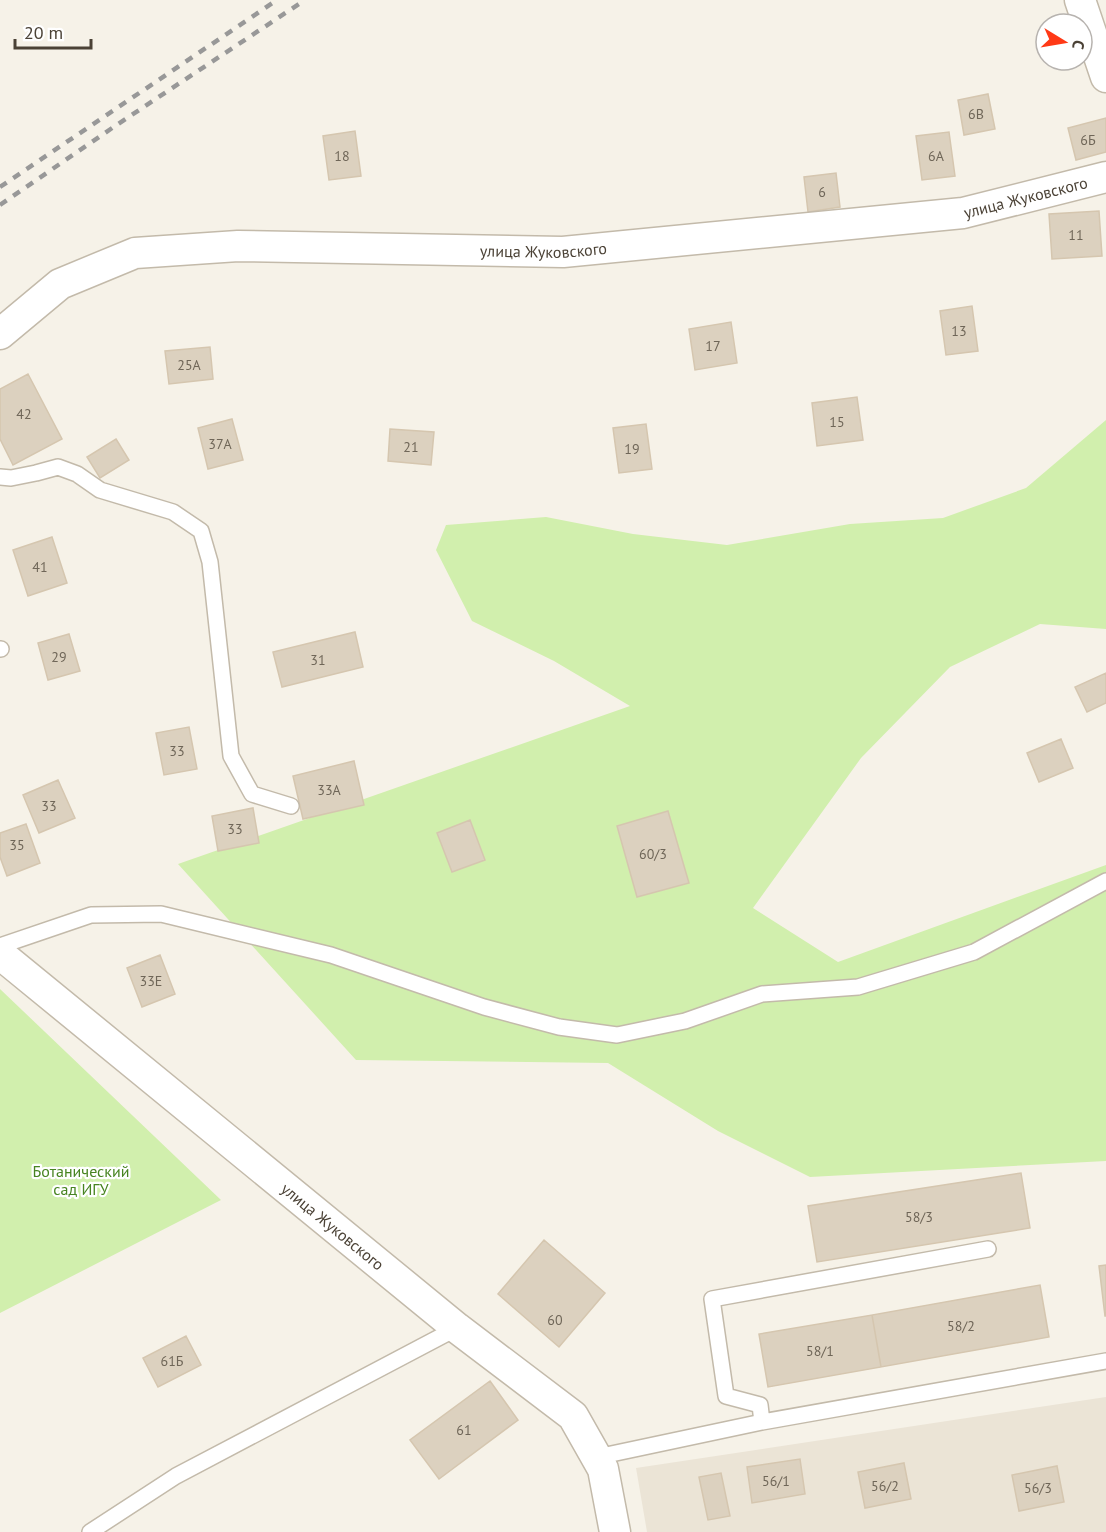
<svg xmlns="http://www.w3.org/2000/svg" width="1106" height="1532" font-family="'PT Sans',sans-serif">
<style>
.residential{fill:#ebe4d6}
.green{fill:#d1efad}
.building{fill:#dcd1bf;stroke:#d5c6af;stroke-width:1.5}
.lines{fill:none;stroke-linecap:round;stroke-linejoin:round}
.service-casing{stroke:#c3baaa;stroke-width:18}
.minor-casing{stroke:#c3baaa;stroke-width:33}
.service{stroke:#fff;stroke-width:15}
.minor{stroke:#fff;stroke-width:30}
.rail{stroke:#989898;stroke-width:4.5;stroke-dasharray:8 8;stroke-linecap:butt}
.labels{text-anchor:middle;stroke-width:4.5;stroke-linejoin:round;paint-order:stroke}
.number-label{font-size:14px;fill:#6f6658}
.street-label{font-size:16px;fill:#4b4236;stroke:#fff}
.park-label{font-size:16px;fill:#478421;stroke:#fff}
</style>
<rect width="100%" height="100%" fill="#f6f2e8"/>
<path class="residential" d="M1106,1397V1532H647L636,1468Z"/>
<path class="green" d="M1106,420V629L1040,624L950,667L861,758L753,908L838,962L1106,865V1161L810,1177L718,1131L608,1063L356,1060L178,864L630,706L554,661L472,621L436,550L446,525L546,517L633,534L727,545L850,524L943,518L1026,488Z
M0,989L221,1200L0,1313Z"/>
<path class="building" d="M988,94L995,129L964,135L958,100Z
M1106,118V152L1076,160L1068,128Z
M355,131L361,176L329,180L323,136Z
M949,132L955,176L922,180L916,136Z
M836,173L840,207L808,212L804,177Z
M1099,211L1102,256L1052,259L1049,214Z
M972,306L978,351L946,355L940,311Z
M731,322L737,363L695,370L689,329Z
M210,347L213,379L169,384L165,351Z
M28,374L62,439L13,465L0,439V389Z
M857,397L863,440L817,446L812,403Z
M232,419L243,460L208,469L198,428Z
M646,424L652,469L619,473L613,428Z
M390,429L434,432L431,465L388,461Z
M116,439L129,460L100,478L87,457Z
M52,537L67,583L28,596L13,550Z
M355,632L363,667L282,687L273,652Z
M69,634L80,671L48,680L38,643Z
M1106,673V703L1087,712L1075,687Z
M189,727L197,769L164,775L156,733Z
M1061,739L1073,768L1039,782L1027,753Z
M354,761L364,805L303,819L293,776Z
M58,780L75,818L39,833L23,795Z
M253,808L259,843L218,851L212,816Z
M668,811L689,883L637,897L617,826Z
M470,820L485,860L452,872L437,833Z
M26,824L40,863L7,876L0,857V833Z
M160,955L175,994L142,1007L127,968Z
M1021,1173L1030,1228L817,1262L808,1206Z
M544,1240L605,1293L559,1347L498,1294Z
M1106,1265V1316H1105L1099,1266Z
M1040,1285L1049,1337L881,1367L872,1315Z
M872,1315L881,1367L768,1387L759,1334Z
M186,1336L201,1365L158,1387L143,1358Z
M490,1381L518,1420L439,1479L410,1440Z
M800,1459L805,1494L752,1503L747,1467Z
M904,1463L911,1499L865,1508L858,1472Z
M1057,1466L1064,1502L1019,1511L1012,1475Z
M721,1473L730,1516L708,1520L699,1477Z"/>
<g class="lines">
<defs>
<path id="service" d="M0,477L11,478L36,473L58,467L77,474L100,490L173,512L201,531L210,562L231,756L252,794L291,806
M0,649H1
M0,946L91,915L161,914L331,955L484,1007L559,1027L617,1035L685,1021L762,994L858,987L974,952L1106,881
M988,1249L712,1299L726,1396L760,1405L762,1422L1106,1361
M597,1457L762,1422
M90,1532L176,1476L457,1328"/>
<g id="minor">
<path d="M1080,0L1106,77"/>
<path id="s1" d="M0,334L60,284L135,253L238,246L563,252L963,213L1106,177"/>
<path id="s2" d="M0,954L457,1328L573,1416L603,1469L615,1532"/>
</g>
</defs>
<use href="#service" class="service-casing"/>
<use href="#minor" class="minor-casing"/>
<use href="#service" class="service"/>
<use href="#minor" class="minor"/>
<path class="rail" d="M0,187L277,0
M0,205L115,126L305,0"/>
</g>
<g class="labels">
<g class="number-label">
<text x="976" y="119">6В</text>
<text x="1088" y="145">6Б</text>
<text x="342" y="161">18</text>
<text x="936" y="161">6А</text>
<text x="822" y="197">6</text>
<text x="1076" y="240">11</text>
<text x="959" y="336">13</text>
<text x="713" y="351">17</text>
<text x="189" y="370">25А</text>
<text x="24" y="419">42</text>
<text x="837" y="427">15</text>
<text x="220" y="449">37А</text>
<text x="411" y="452">21</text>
<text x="632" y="454">19</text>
<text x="40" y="572">41</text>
<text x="59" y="662">29</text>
<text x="318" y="665">31</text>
<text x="177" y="756">33</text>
<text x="329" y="795">33А</text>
<text x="49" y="811">33</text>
<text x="235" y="834">33</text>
<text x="17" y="850">35</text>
<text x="653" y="859">60/3</text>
<text x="151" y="986">33Е</text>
<text x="919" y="1222">58/3</text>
<text x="555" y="1325">60</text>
<text x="961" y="1331">58/2</text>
<text x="820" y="1356">58/1</text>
<text x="172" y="1366">61Б</text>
<text x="464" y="1435">61</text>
<text x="776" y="1486">56/1</text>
<text x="885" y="1491">56/2</text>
<text x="1038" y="1493">56/3</text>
</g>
<g class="street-label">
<text dy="6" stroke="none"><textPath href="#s1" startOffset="1054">улица Жуковского</textPath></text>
<text dy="6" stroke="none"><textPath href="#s1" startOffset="568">улица Жуковского</textPath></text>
<text dy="6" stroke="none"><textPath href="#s2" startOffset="430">улица Жуковского</textPath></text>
</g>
<g class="park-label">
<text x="81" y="1177">Ботанический<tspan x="81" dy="18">сад ИГУ</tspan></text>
</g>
</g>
<g transform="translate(1064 42) rotate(101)"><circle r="28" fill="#ffffff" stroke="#b7b3af" stroke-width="1.5"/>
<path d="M0-4.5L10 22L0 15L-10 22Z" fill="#ff3916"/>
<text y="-9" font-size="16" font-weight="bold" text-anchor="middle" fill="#4b4236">С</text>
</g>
<path d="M15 39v9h76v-9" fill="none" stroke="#4b4236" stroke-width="3"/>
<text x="24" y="39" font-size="18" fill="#4b4236" stroke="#ffffff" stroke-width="4.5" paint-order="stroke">20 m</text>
</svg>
